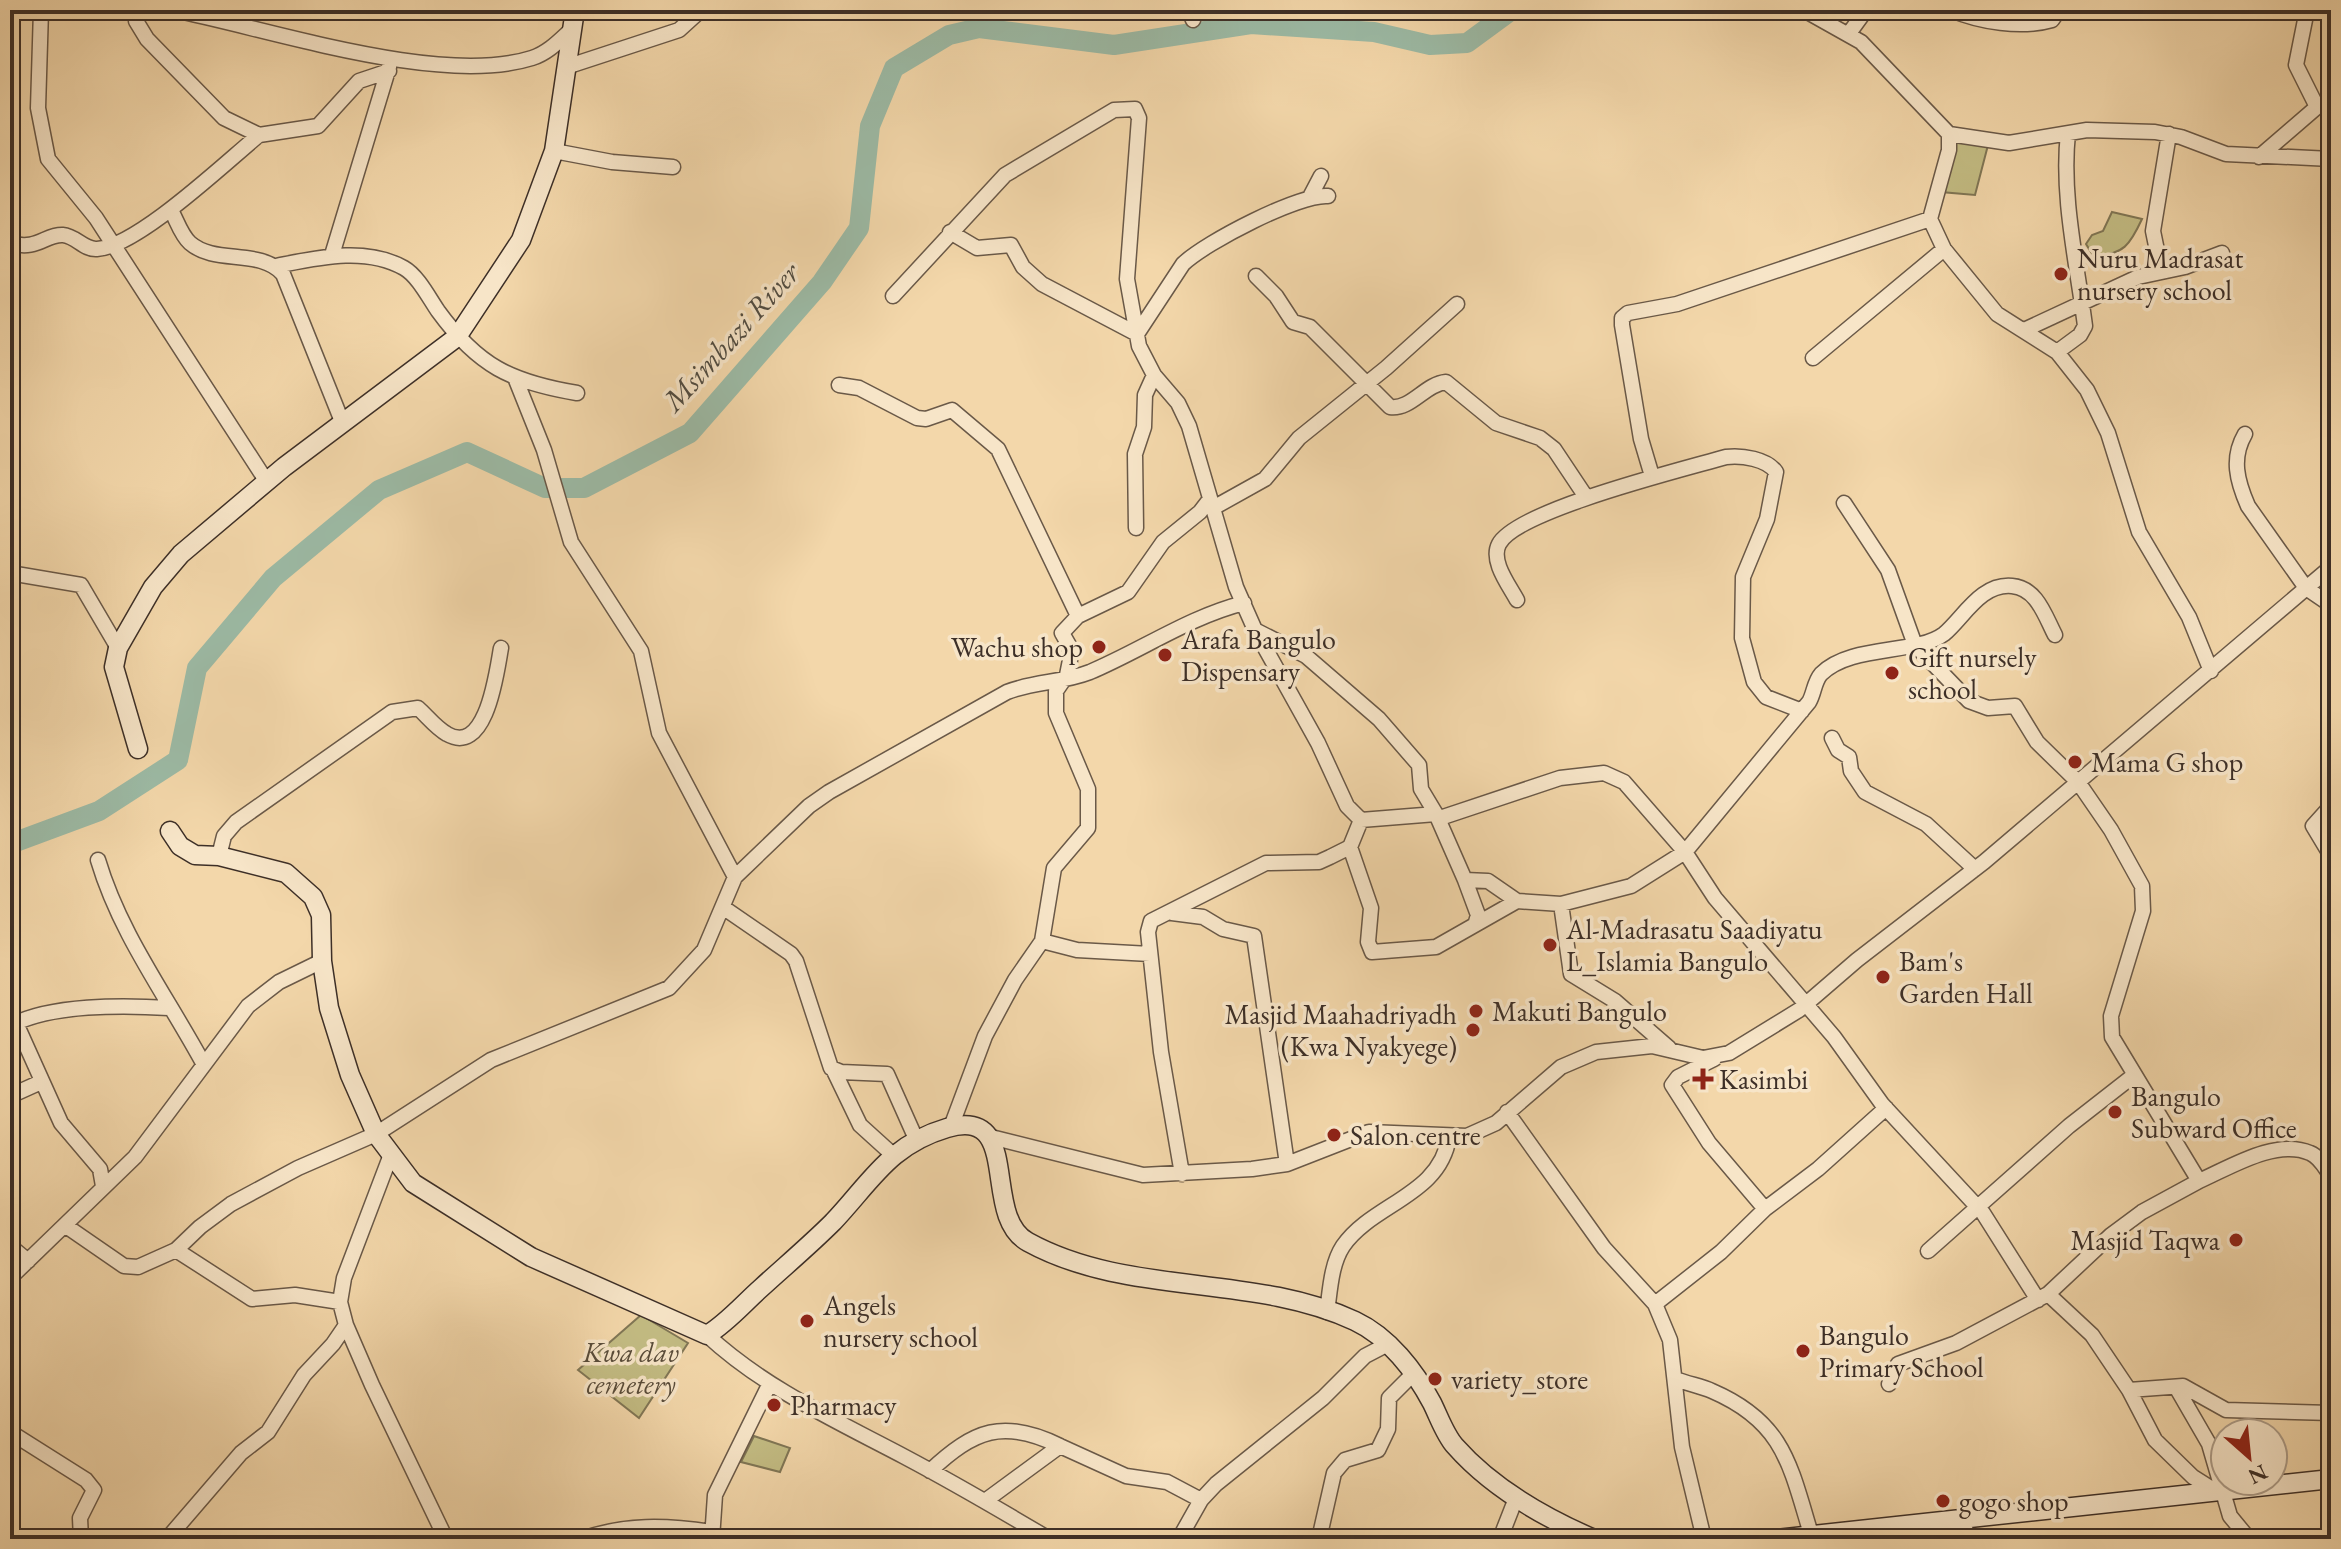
<svg xmlns="http://www.w3.org/2000/svg" width="2341" height="1549" font-family="'EB Garamond',serif">
<style>
.green{fill:#c3bc83;stroke:#807655;stroke-width:2}
.lines{fill:none;stroke-linecap:round;stroke-linejoin:round}
.river{stroke:#9cbaa5;stroke-width:20}
.street-casing{stroke:#6a5948;stroke-width:17}
.secondary-casing{stroke:#3d2f27;stroke-width:21}
.street{stroke:#f7e5c8;stroke-width:14}
.secondary{stroke:#f7e5c8;stroke-width:18}
.poi-dot{fill:#8f2418;stroke:#f7e5c8;stroke-width:3}
.labels{text-anchor:middle;stroke-width:7;stroke-linejoin:round;paint-order:stroke}
.poi-label{font-size:28px;fill:#3d2f27;stroke:#f7e5c8;text-anchor:start}
.park-label{font-size:28px;font-style:italic;fill:#584b39;stroke:#f7e5c8}
.water-label{font-size:30px;font-style:italic;fill:#504b40;stroke:#f7e5c8}
</style>
<rect width="100%" height="100%" fill="#f3d7aa"/>
<filter id="stains"><feTurbulence type="fractalNoise" baseFrequency=".0025" numOctaves="4"/><feColorMatrix values="0 0 0 0 .2 0 0 0 0 .09 0 0 0 0 .02 0 0 0 .5 -.17"/></filter>
<radialGradient id="worn" r=".72"><stop offset=".6" stop-color="#630" stop-opacity="0"/><stop offset="1" stop-color="#630" stop-opacity=".3"/></radialGradient>
<path class="green" d="M1953,141L1988,145L1975,195L1941,192Z
M2112,212L2142,219C2130,245 2124,254 2094,257L2086,244L2092,235L2103,231Z
M641,1315L688,1343L639,1418L578,1370Z
M754,1436L790,1448L780,1472L741,1462Z"/>
<g class="lines">
<path class="river" d="M10,844L99,811L178,760L197,668L273,578L379,490L467,452L545,488H584L690,433L822,282L859,228L870,126L894,68L949,35L979,28L1114,45L1251,24L1374,32L1430,45L1467,43L1512,10"/>
<defs>
<path id="street" d="M41,10L38,108L48,159L96,218L267,482
M136,10V21L147,39L224,118L259,135L318,126L359,81L389,71
M173,10C270,29 440,87 532,58C548,53 560,40 571,30
M1189,10L1193,20
M1804,10L1861,42L1949,134L2009,143L2087,130L2155,132L2181,137L2226,154L2331,159
M1951,10C1980,22 2021,29 2052,20L2059,10
M1850,32L1866,10
M566,67L679,30L701,10
M1949,134V150L1930,219L1944,249L1997,314L2057,352L2087,390L2108,433L2139,532L2189,617L2211,671
M554,151L612,162L673,167
M2259,157L2317,107L2296,65L2307,10
M1311,195L1321,176
M171,210C177,221 181,235 190,243C215,265 260,248 283,274L343,424
M950,232L977,248L1011,245L1023,267L1042,284L1137,334
M10,243C38,251 45,234 63,235C76,236 84,250 97,249C137,247 226,162 259,135
M332,255L389,67
M276,266C317,258 365,246 404,268C418,276 429,298 438,311C478,366 511,382 577,393
M2161,270L2153,231L2169,134
M1256,276L1276,296L1293,322L1310,327L1390,407C1411,410 1425,384 1446,382L1496,423L1540,438L1554,449L1586,497
M893,296L1005,175L1114,110L1135,109L1139,118L1127,279L1139,346L1154,375L1178,403L1189,426L1236,587L1255,630L1318,743L1347,806L1361,820L1436,814L1465,880L1488,881L1517,901L1561,904L1571,974L1615,1001L1669,1048
M2024,330L2138,277L2185,267L2222,253
M1137,334L1183,264C1206,242 1299,194 1328,196
M2057,352L2080,335L2085,326C2077,263 2061,196 2068,133
M1813,358L1944,249
M516,380L544,450L571,542L641,651L659,733L735,877
M839,385L859,388L917,418L926,419L952,410L998,449L1078,616
M2245,434C2231,458 2237,481 2248,506L2306,588L2331,605
M1652,476L1641,439L1622,325V318L1628,313L1677,304L1930,219
M1844,503L1888,570L1915,645L1969,701L1988,708L2015,706L2037,742L2078,782L2111,830L2142,886L2143,911L2111,1016L2112,1037L2199,1181L2142,1212L2111,1235L2048,1294L1956,1343L1898,1364L1889,1384
M1213,508L1265,479L1299,438L1386,368L1457,304
M1136,528L1135,454L1144,427L1145,395L1154,375
M10,573L81,585L118,648
M1517,600C1509,585 1490,561 1499,544C1517,510 1685,469 1726,457C1742,455 1767,459 1776,472L1767,519L1743,577L1742,638L1754,682L1766,697L1802,711
M1255,630L1306,656L1379,719L1419,765L1421,789L1436,814
M1832,738L1838,750L1849,757L1851,771L1865,792L1926,824L1975,869
M2331,806L2313,826L2331,856
M1440,818L1560,778L1604,773L1624,782L1685,852L1715,898L1834,1037L1882,1104L1983,1213L2038,1300
M1350,847L1371,908L1368,942L1372,952L1436,947L1517,901
M219,856L224,836L236,822L392,712L418,708C427,716 436,728 447,734C487,757 497,669 501,648
M98,860C120,934 166,995 203,1063
M1465,880L1478,915L1476,922
M1561,904L1631,886L1685,852L1809,702C1814,694 1814,682 1821,674C1851,644 1916,655 1944,634C1964,617 1981,583 2012,586C2037,588 2045,616 2055,635
M724,908L791,954L796,961L831,1068L841,1072L887,1074L916,1139
M1172,913L1203,917L1223,929L1254,936L1287,1164
M1042,941L1077,950L1150,954
M16,1023L61,1123L100,1169L103,1186
M10,1026C49,1004 125,1005 169,1008
M834,1071L860,1125L892,1154
M10,1096L41,1082
M1507,1112L1604,1248L1655,1304
M951,1127L985,1036L1015,980L1042,941L1054,868L1088,828V789L1056,713V691L1067,675L1070,660V647L1062,633L1078,616L1128,592L1163,542L1200,512L1210,499
M991,1137L1143,1175L1252,1169L1287,1164L1369,1132L1467,1136L1496,1123L1561,1067L1596,1052L1652,1046L1703,1058L1729,1053L1799,1010L1857,960L1984,862L2331,567
M390,1157L344,1278L340,1302L346,1325L372,1385L446,1539
M1182,1174L1161,1052L1148,932L1151,921L1266,863L1319,862L1330,857L1350,847L1361,820
M2199,1181C2229,1168 2276,1138 2310,1153C2320,1157 2325,1168 2331,1176
M1765,1209L1818,1169L1886,1108
M66,1226L124,1266L138,1267L176,1250L252,1299L295,1295L340,1302
M10,1246L28,1261
M176,1250L200,1227L231,1204L298,1168L376,1134L491,1060L669,988L704,950L735,877L809,806L829,792L1007,692C1035,681 1062,683 1090,672C1142,650 1189,617 1244,603
M1928,1251L2069,1126L2133,1076
M10,1278L135,1157L248,1006L279,982L322,961
M2048,1294L2092,1335L2129,1390L2155,1440L2193,1477L2212,1489
M1327,1312C1330,1291 1331,1264 1343,1246C1373,1203 1440,1196 1449,1137
M707,1335C764,1388 837,1421 905,1457C954,1483 1002,1511 1049,1539
M1676,1379C1688,1384 1701,1386 1712,1391C1784,1422 1790,1465 1811,1534
M2176,1387L2209,1444L2230,1516L2249,1539
M2129,1390L2183,1386L2226,1410L2331,1413
M10,1432L86,1480L94,1490L80,1518L81,1539
M930,1471C974,1430 1003,1418 1060,1446
M985,1501L1060,1446L1126,1476L1167,1482L1201,1500
M1958,1520L1972,1539
M167,1539L241,1453L268,1432L304,1375L333,1344L346,1325
M582,1539C626,1524 665,1525 711,1532
M712,1539L715,1495L770,1383
M1179,1539L1201,1500L1216,1484L1323,1398L1365,1356L1388,1344
M1319,1539L1334,1473L1345,1460L1378,1450L1388,1429L1389,1398L1414,1373
M1500,1539L1516,1498
M1704,1539L1682,1447L1670,1340L1655,1304L1721,1252L1765,1209L1709,1143L1672,1085L1678,1077L1714,1059"/>
<path id="secondary" d="M138,749L114,667L118,648L153,587L181,554L284,467L457,337L521,240L554,151L575,10
M170,831L180,846L195,855L219,856L286,873L313,897L321,915L322,961L329,1008L350,1075L376,1134L413,1183L531,1257L707,1335C727,1323 744,1303 761,1288C785,1266 810,1245 833,1222C871,1182 889,1145 947,1128C1024,1106 980,1216 1028,1242C1128,1297 1252,1273 1355,1321C1389,1337 1415,1371 1432,1403C1439,1417 1445,1435 1455,1446C1492,1488 1543,1517 1594,1539
M1776,1539L2331,1479"/>
</defs>
<use href="#street" class="street-casing"/>
<use href="#secondary" class="secondary-casing"/>
<use href="#street" class="street"/>
<use href="#secondary" class="secondary"/>
</g>
<g class="poi-dot">
<circle cx="2061" cy="274" r="8"/>
<circle cx="1099" cy="647" r="8"/>
<circle cx="1165" cy="655" r="8"/>
<circle cx="1892" cy="673" r="8"/>
<circle cx="2075" cy="762" r="8"/>
<circle cx="1550" cy="945" r="8"/>
<circle cx="1883" cy="977" r="8"/>
<circle cx="1476" cy="1011" r="8"/>
<circle cx="1473" cy="1030" r="8"/>
<path d="M1699 1067h8v8h8v8h-8v8h-8v-8h-8v-8h8z"/>
<circle cx="2115" cy="1112" r="8"/>
<circle cx="1334" cy="1135" r="8"/>
<circle cx="2236" cy="1240" r="8"/>
<circle cx="807" cy="1321" r="8"/>
<circle cx="1803" cy="1351" r="8"/>
<circle cx="1435" cy="1379" r="8"/>
<circle cx="774" cy="1405" r="8"/>
<circle cx="1943" cy="1501" r="8"/>
</g>
<g class="labels">
<g class="poi-label">
<text x="2077" y="268">Nuru Madrasat<tspan x="2077" dy="32">nursery school</tspan></text>
<text x="1181" y="649">Arafa Bangulo<tspan x="1181" dy="32">Dispensary</tspan></text>
<text x="1083" y="657" text-anchor="end">Wachu shop</text>
<text x="1908" y="667">Gift nursely<tspan x="1908" dy="32">school</tspan></text>
<text x="2091" y="772">Mama G shop</text>
<text x="1566" y="939">Al-Madrasatu Saadiyatu<tspan x="1566" dy="32">L_Islamia Bangulo</tspan></text>
<text x="1899" y="971">Bam's<tspan x="1899" dy="32">Garden Hall</tspan></text>
<text x="1492" y="1021">Makuti Bangulo</text>
<text x="1457" y="1024" text-anchor="end">Masjid Maahadriyadh<tspan x="1457" dy="32">(Kwa Nyakyege)</tspan></text>
<text x="1719" y="1089">Kasimbi</text>
<text x="2131" y="1106">Bangulo<tspan x="2131" dy="32">Subward Office</tspan></text>
<text x="1350" y="1145">Salon centre</text>
<text x="2220" y="1250" text-anchor="end">Masjid Taqwa</text>
<text x="823" y="1315">Angels<tspan x="823" dy="32">nursery school</tspan></text>
<text x="1819" y="1345">Bangulo<tspan x="1819" dy="32">Primary School</tspan></text>
<text x="1451" y="1389">variety_store</text>
<text x="790" y="1415">Pharmacy</text>
<text x="1959" y="1511">gogo shop</text>
</g>
<g class="park-label">
<text x="631" y="1362">Kwa dav<tspan x="631" dy="32">cemetery</tspan></text>
</g>
<g class="water-label">
<text transform="translate(731 337) rotate(-48)" y="10">Msimbazi River</text>
</g>
</g>
<rect width="2341" height="1549" fill="none" stroke="#f3d7aa" stroke-width="40"/>
<rect x="12" y="12" width="2317" height="1525" fill="none" stroke="#3d2f27" stroke-width="4"/>
<rect x="20" y="20" width="2301" height="1509" fill="none" stroke="#3d2f27" stroke-width="2"/>
<g transform="translate(2249 1457) rotate(153)"><circle r="38" fill="#f7e5c8" stroke="#ad9c88" stroke-width="2"/>
<path d="M0-6L14 30L0 20L-14 30Z" fill="#8f2418"/>
<text y="-12" font-size="22" font-weight="bold" text-anchor="middle" fill="#3d2f27">N</text>
</g>
<rect width="100%" height="100%" filter="url(#stains)"/>
<rect width="100%" height="100%" fill="url(#worn)"/>
</svg>
